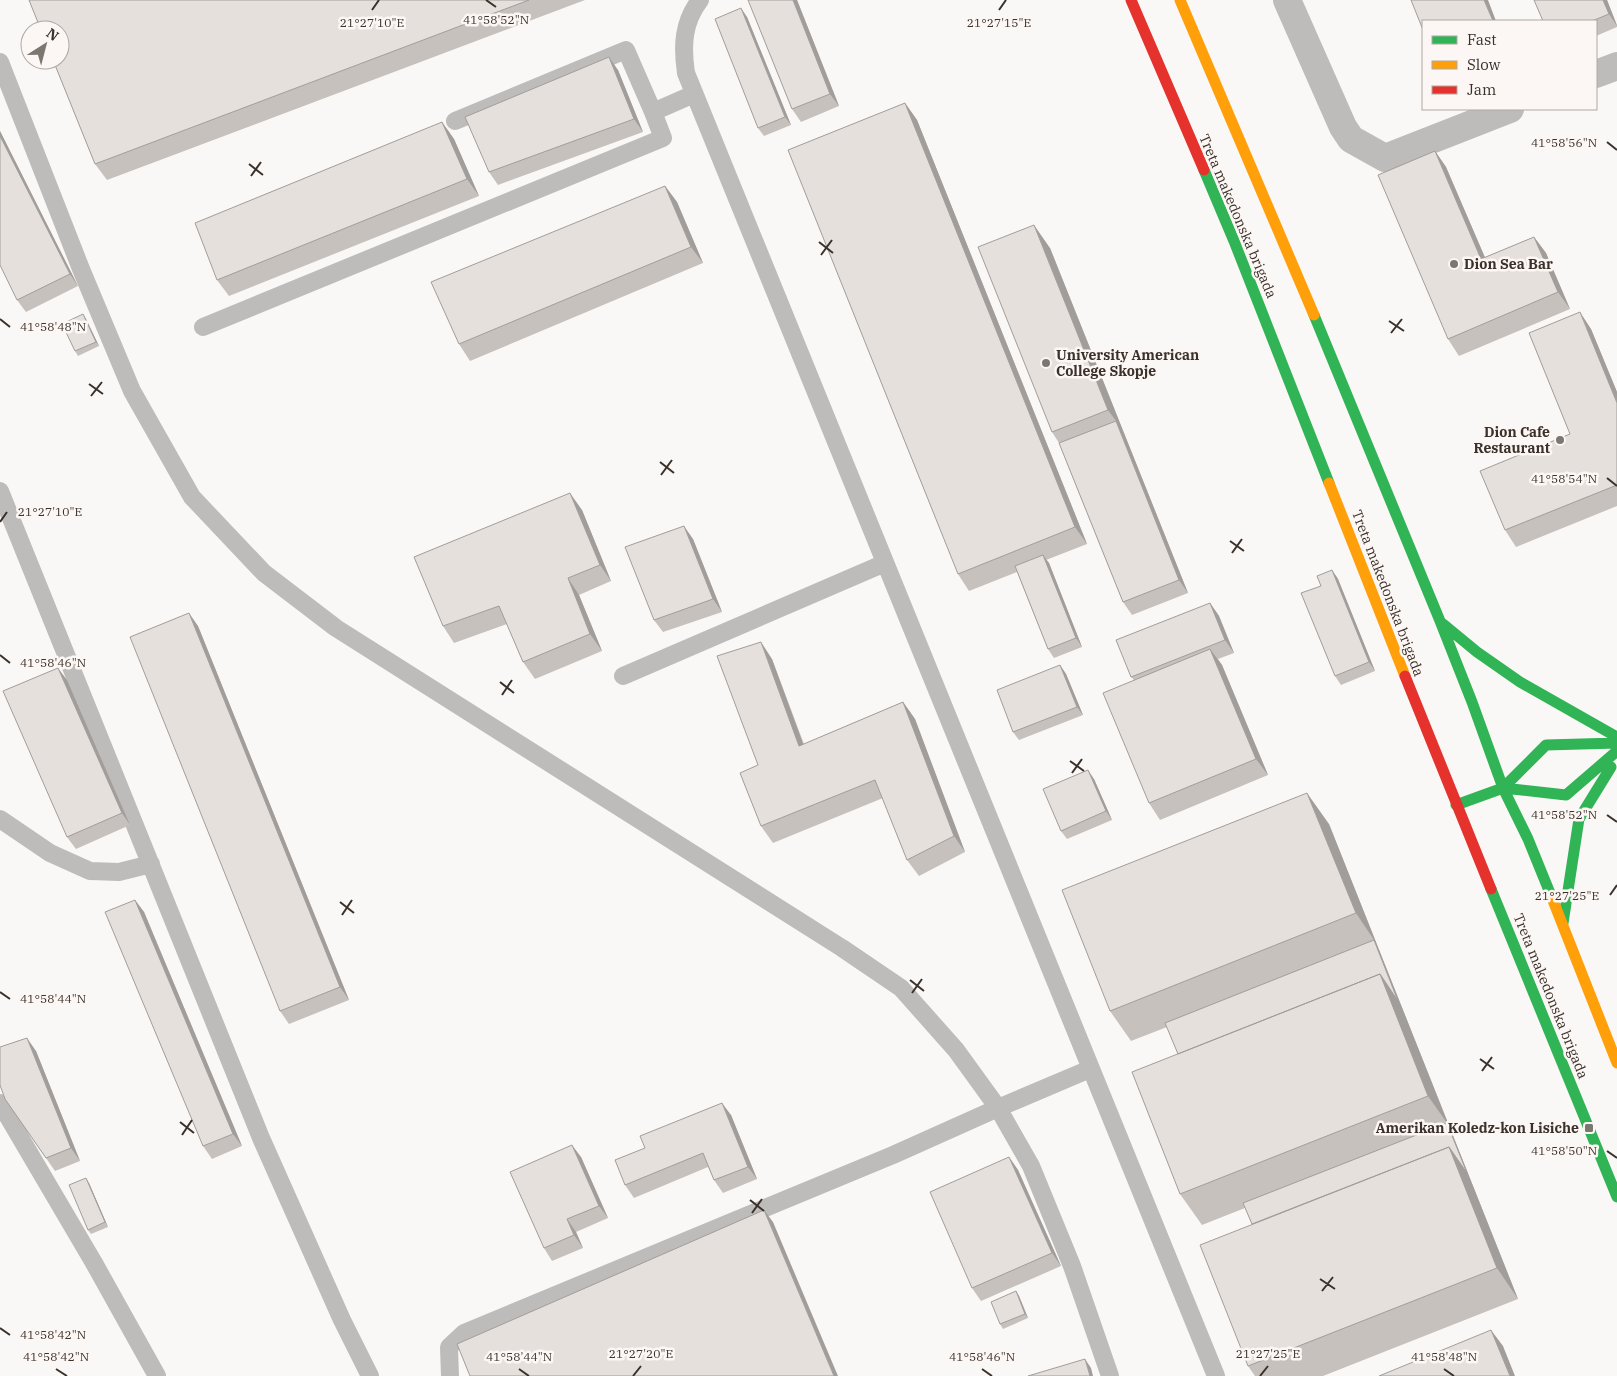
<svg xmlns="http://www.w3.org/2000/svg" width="1617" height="1376" font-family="'IBM Plex Serif',serif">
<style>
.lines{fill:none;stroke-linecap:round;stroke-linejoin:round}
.lane{stroke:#bebcba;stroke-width:18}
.street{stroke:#bebcba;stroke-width:28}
.fast{stroke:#30b455;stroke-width:11}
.slow{stroke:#ff9f0a;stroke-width:11}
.jam{stroke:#e5322d;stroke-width:11}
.wall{fill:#c6c1bd}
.shaded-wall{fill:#a19d9a}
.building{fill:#e6e0dc;stroke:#a19d9a}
.ticks{fill:none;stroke:#3a312b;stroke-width:2}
.poi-dot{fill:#7d7772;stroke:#fcf7f4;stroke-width:2}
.labels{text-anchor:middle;stroke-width:5;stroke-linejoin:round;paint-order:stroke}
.street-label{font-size:14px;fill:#3a312b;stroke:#fcf7f4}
.poi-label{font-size:14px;font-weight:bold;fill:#3a312b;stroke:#fcf7f4;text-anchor:start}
.ticks-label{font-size:12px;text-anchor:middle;fill:#3a312b;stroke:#fcf7f4;stroke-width:5;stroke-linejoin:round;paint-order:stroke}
</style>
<rect width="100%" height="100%" fill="#faf8f6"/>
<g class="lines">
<path class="lane" d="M700,0C683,22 682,46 686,73L1216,1376
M0,62L81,269L132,391L192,497L264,573L336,628L842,948L901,988L956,1050L998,1108L1031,1166L1072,1266L1110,1376
M455,121L626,50L653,112
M203,327L663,138L653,112L694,94
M0,491L261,1138L342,1320L370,1376
M623,676L885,563
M0,819L50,853L90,871L119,872L151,864
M0,1103L94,1263L157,1376
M450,1376L449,1347L464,1333L893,1155L998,1108L1090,1069"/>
<path class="street" d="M1287,0L1343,127L1351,139L1385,158L1510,109
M1596,74L1617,66"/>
<path class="fast" d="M1204,170L1234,241L1329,483
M1314,315L1440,621L1472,702L1503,788L1528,839L1552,898
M1443,624L1477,652L1520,682L1617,737
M1503,788L1546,745L1617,743
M1456,805L1503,788L1566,795L1617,751
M1491,889L1617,1197
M1563,923L1579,819L1611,767"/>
<path class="slow" d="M1180,0L1314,315
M1329,483L1405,676
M1552,898L1617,1063"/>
<path class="jam" d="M1131,0L1204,170
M1405,676L1491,889"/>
</g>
<path class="wall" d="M29,0H585L107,180L95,164Z
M797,0L839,106L801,122L792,109Z
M1607,0L1617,25V27L1596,36V21H1543Z
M747,17L791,125L764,136L758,128Z
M618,70L643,132L498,185L489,172Z
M905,103L917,120L1087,544L1046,560L1049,563L1082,647L1054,658L1048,649L1017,572L969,591L958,574Z
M442,122L454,139L479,196L229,296L217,280Z
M0,131L78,286L26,312L17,300Z
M1435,151L1446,167L1485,258L1534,237L1546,253L1570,309L1459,356L1448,339Z
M665,186L677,202L703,263L470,361L459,344Z
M1050,248L1188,593L1132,615L1123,602L1059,443L1052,432Z
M83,314L86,319L99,346L78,356L75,351Z
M1591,329L1617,392V506L1516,547L1505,530L1570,434Z
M582,510L611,581L579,595L602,651L535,679L523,662L507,624L454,643L443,626Z
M693,539L722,612L663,632L654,620Z
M1332,570L1338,579L1375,671L1341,685L1335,676L1321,586Z
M1210,603L1219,616L1234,653L1218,659L1222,665L1268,775L1160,820L1149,803L1134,680L1131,677Z
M198,626L349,1000L289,1024L280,1011Z
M772,659L804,744L903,702L915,719L965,852L919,876L907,860L883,798L773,843L761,826L758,765Z
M1060,665L1066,674L1083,715L1019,740L1013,732Z
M67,680L130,825L76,849L67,837Z
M1094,779L1112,820L1067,839L1061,831Z
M1329,824L1518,1299L1323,1376H1255L1248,1366L1252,1224L1245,1208L1202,1225L1180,1194L1178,1054L1167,1027L1131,1041L1110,1011Z
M135,900L144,912L242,1146L212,1159L203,1146Z
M36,1051L80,1161L55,1171L5,1099Z
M731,1115L757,1179L723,1193L714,1180L708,1167L634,1198L625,1185Z
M581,1157L608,1218L576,1232L583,1248L552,1261L544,1248Z
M1009,1157L1018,1170L1061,1266L981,1301L972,1288Z
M89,1183L108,1227L91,1234L88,1230Z
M1016,1291L1019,1296L1028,1318L1003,1329L1000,1324Z"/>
<path class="shaded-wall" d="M793,0H797L839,106L830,94Z
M1484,0H1488L1496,21H1493Z
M1603,0H1607L1617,26L1609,14Z
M741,8L747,17L791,125L785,117Z
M609,57L618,70L643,132L634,119Z
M905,103L917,120L1087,544L1075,527Z
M442,122L454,139L479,196L467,179Z
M0,131L78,286L70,274L0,136Z
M1435,151L1446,167L1493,276L1481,259Z
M665,186L677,202L703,263L691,247Z
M1034,225L1050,248L1188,593L1179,580L1116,421L1108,410Z
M1534,237L1546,253L1570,309L1558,292Z
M1580,312L1591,329L1617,392V403Z
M83,314L86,319L99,346L96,342Z
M570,493L582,510L611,581L600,565Z
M684,526L693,539L722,612L713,599Z
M1043,555L1049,563L1082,647L1076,638Z
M1332,570L1338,579L1375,671L1369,662Z
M568,578L579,595L602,651L590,634Z
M1210,603L1219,616L1234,653L1225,640Z
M189,613L198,626L349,1000L340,987Z
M761,642L772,659L810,763L799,746Z
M1210,649L1222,665L1268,775L1256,759Z
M1060,665L1066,674L1083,715L1077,707Z
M58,668L67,680L130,825L122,813Z
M903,702L915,719L965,852L954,836Z
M1088,770L1094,779L1112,820L1106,811Z
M1307,793L1329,824L1518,1299L1497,1268L1449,1147L1447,1123L1428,1096L1380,974L1374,940L1356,913Z
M135,900L144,912L242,1146L233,1134Z
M27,1038L36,1051L80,1161L71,1148Z
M722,1103L731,1115L757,1179L748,1167Z
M572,1145L581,1157L608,1218L599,1206Z
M1009,1157L1018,1170L1061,1266L1052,1253Z
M86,1178L89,1183L108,1227L105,1222Z
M764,1210L773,1222L838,1376H834Z
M567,1219L576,1232L583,1248L574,1235Z
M1016,1291L1019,1296L1028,1318L1025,1314Z
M1491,1330L1503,1346L1515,1376H1510Z
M1085,1359L1091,1368L1093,1376H1090Z"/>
<path class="building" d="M29,0H529L95,164L53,60H60V30H41Z
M748,0H793L830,94L792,109Z
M1411,0H1484L1493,21H1423V30Z
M1534,0H1603L1609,14L1592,21H1543Z
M741,8L785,117L758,128L715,19Z
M609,57L634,119L489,172L465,117Z
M905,103L1075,527L958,574L788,150Z
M442,122L467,179L217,280L195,223Z
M0,136L70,274L17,300L0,265Z
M1435,151L1481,259L1534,237L1558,292L1448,339L1378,175Z
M665,186L691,247L459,344L431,282Z
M1034,225L1108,410L1052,432L978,247Z
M1580,312L1617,403V485L1505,530L1480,471L1570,434L1529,333Z
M83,314L96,342L75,351L62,324Z
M1116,421L1179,580L1123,602L1059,443Z
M570,493L600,565L568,578L590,634L523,662L499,606L443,626L414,557Z
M684,526L713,599L654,620L625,547Z
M1043,555L1076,638L1048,649L1015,566Z
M1332,570L1369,662L1335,676L1301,593L1321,586L1317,576Z
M1210,603L1225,640L1131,677L1116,640Z
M189,613L340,987L280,1011L130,637Z
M761,642L799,746L903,702L954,836L907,860L875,780L761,826L740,773L758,765L717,656Z
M1210,649L1256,759L1149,803L1103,693Z
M1060,665L1077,707L1013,732L997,690Z
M58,668L122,813L67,837L3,691Z
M1088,770L1106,811L1061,831L1043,789Z
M1307,793L1356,913L1110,1011L1062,890Z
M135,900L233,1134L203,1146L105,912Z
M1374,940L1398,1001L1380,974L1178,1054L1165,1023Z
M1380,974L1428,1096L1180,1194L1132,1072Z
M27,1038L71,1148L46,1158L5,1099L0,1085V1047Z
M722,1103L748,1167L714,1180L703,1153L625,1185L615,1160L645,1148L640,1136Z
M1447,1123L1467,1173L1449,1147L1252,1224L1243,1203Z
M572,1145L599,1206L567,1219L574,1235L544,1248L510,1172Z
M1449,1147L1497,1268L1248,1366L1200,1245Z
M1009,1157L1052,1253L972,1288L930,1192Z
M86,1178L105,1222L88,1230L69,1185Z
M764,1210L834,1376H470L457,1344Z
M1016,1291L1025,1314L1000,1324L991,1302Z
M1491,1330L1510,1376H1379Z
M1085,1359L1090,1376H1028Z"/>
<path class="ticks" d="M486,0L496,7M372,10L379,0M999,10L1006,0M1607,142L1617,150M249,164L263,175M251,176L261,162M819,242L833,253M821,255L832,240M0,319L10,327M1389,321L1404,331M1391,333L1402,319M89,384L103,394M91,396L102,382M660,462L674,473M661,475L672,460M1607,478L1617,486M0,522L7,512M1230,541L1244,551M1232,553L1242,539M0,655L10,663M500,682L514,693M502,695L512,680M1070,761L1084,771M1072,773L1082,759M1607,815L1617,822M1610,895L1617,885M340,902L354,913M342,915L352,900M910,980L924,991M0,992L10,999M912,993L922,979M1480,1059L1494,1069M1482,1071L1492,1057M180,1122L194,1133M182,1135L192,1120M1607,1151L1617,1158M750,1200L764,1211M752,1213L762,1199M1320,1279L1335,1289M1322,1291L1333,1277M0,1328L10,1335M56,1369L67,1376M519,1369L529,1376M982,1369L992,1376M1444,1369L1454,1376M633,1376L641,1366M1260,1376L1268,1366"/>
<g class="poi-dot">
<circle cx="1454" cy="264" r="5"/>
<circle cx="1046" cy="363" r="5"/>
<circle cx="1560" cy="440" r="5"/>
<rect x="1584" y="1123" width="10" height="10" rx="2.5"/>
</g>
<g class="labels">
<g class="street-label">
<text transform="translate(1238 216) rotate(67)" y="5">Treta makedonska brigada</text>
<text transform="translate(1388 593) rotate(69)" y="5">Treta makedonska brigada</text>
<text transform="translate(1551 996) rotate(68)" y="5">Treta makedonska brigada</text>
</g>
<g class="poi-label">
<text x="1464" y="269">Dion Sea Bar</text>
<text x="1056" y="360">University American<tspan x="1056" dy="16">College Skopje</tspan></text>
<text x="1550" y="437" text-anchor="end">Dion Cafe<tspan x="1550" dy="16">Restaurant</tspan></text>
<text x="1579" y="1133" text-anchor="end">Amerikan Koledz-kon Lisiche</text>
</g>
</g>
<g class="ticks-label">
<text x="496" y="24">41°58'52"N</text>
<text x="372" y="27">21°27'10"E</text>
<text x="999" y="27">21°27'15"E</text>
<text x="1564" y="147">41°58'56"N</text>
<text x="53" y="331">41°58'48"N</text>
<text x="1564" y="483">41°58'54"N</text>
<text x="50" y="516">21°27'10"E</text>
<text x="53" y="667">41°58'46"N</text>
<text x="1564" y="819">41°58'52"N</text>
<text x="1567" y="900">21°27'25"E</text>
<text x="53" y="1003">41°58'44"N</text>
<text x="1564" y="1155">41°58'50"N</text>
<text x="53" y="1339">41°58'42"N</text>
<text x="641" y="1358">21°27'20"E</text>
<text x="1268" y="1358">21°27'25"E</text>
<text x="56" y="1361">41°58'42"N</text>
<text x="519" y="1361">41°58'44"N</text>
<text x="982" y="1361">41°58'46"N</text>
<text x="1444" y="1361">41°58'48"N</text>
</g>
<rect x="1422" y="20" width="175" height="90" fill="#fcf7f4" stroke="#aea8a4"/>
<rect x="1432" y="36" width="25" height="8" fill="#30b455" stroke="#aea8a4"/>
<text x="1467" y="45" font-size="15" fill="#3a312b">Fast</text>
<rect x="1432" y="61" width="25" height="8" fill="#ff9f0a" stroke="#aea8a4"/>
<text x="1467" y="70" font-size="15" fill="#3a312b">Slow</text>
<rect x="1432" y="86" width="25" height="8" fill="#e5322d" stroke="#aea8a4"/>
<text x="1467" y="95" font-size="15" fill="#3a312b">Jam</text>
<g transform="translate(45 45) rotate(36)"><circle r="24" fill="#fcf7f4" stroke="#aea8a4"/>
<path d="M0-4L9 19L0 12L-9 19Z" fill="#7d7772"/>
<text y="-8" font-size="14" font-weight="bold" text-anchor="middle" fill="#3a312b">N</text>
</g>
</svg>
